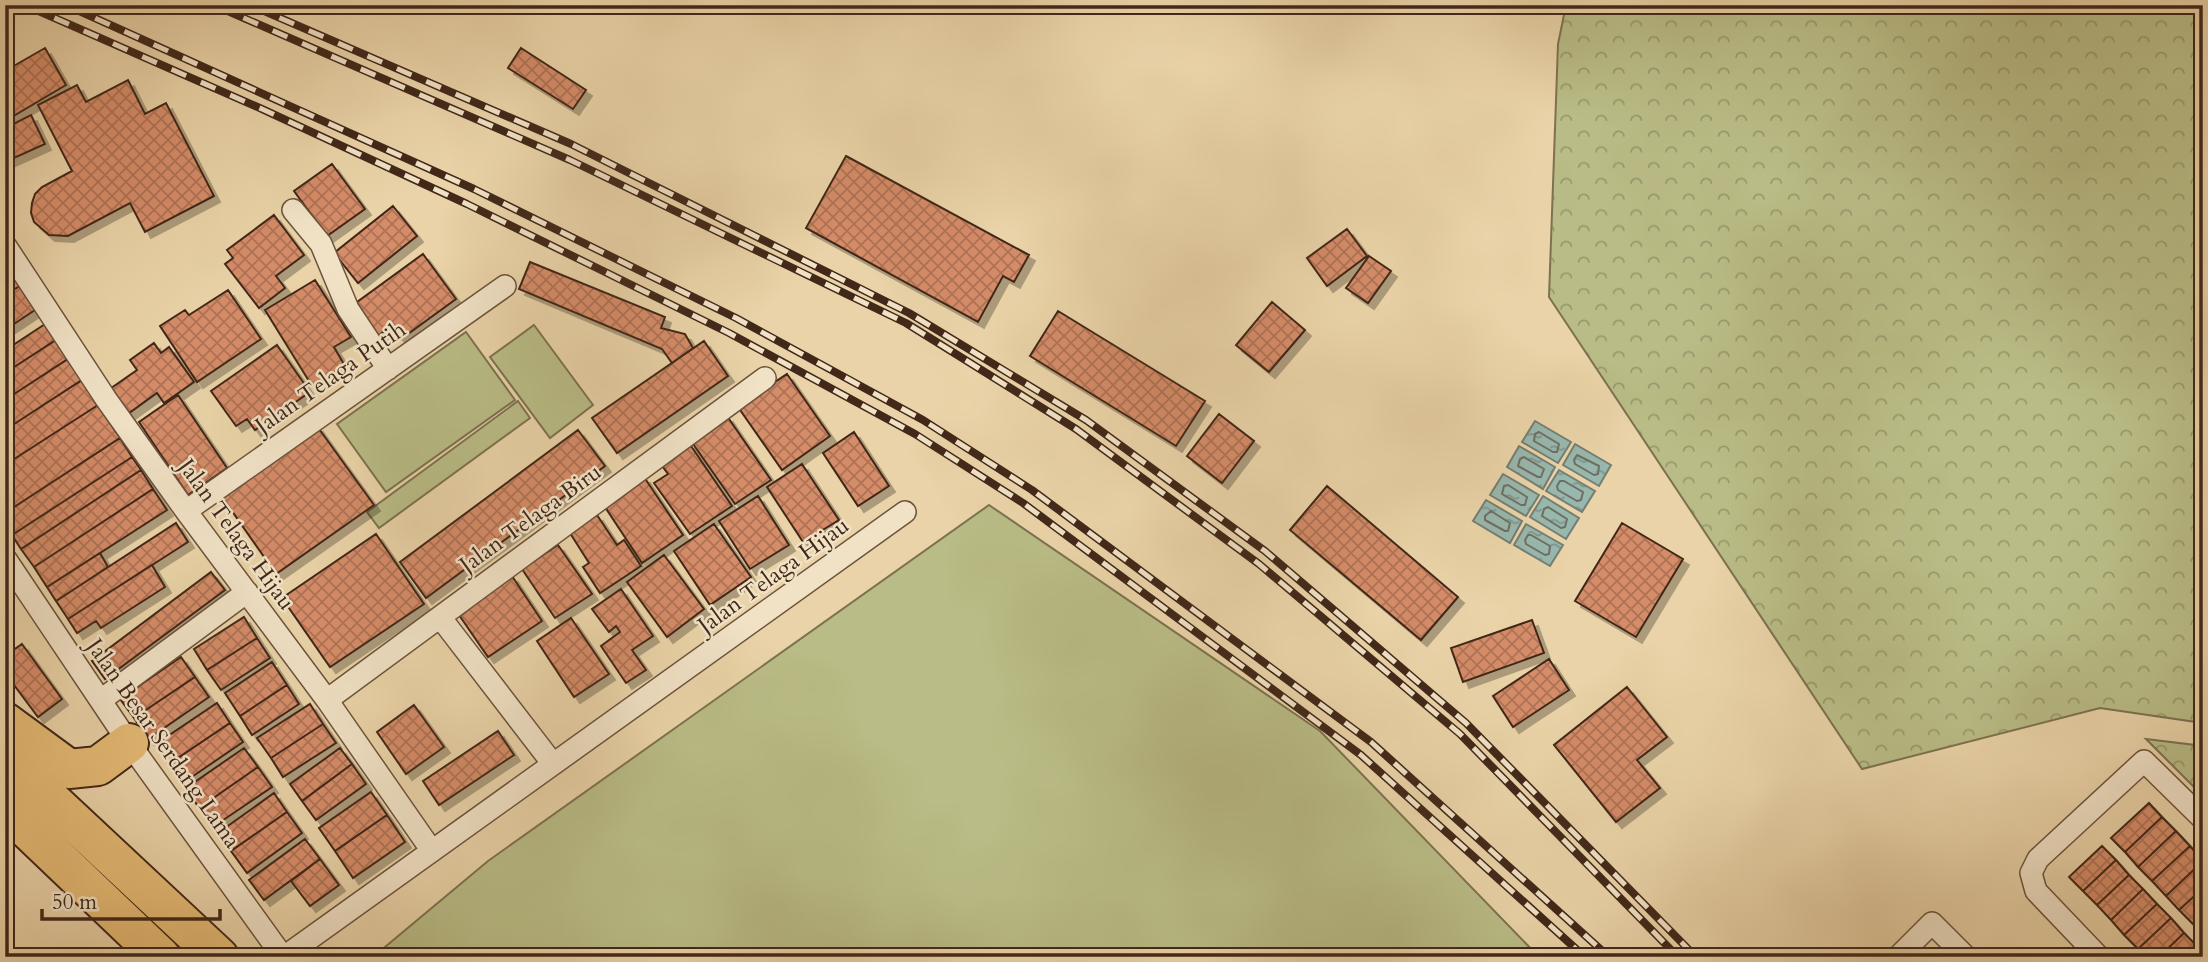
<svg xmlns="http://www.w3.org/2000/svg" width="2208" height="962" font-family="Cardo,serif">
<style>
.grass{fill:#b9bc86;stroke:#7d7250;stroke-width:2}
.forest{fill:url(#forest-crowns);stroke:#7d7250;stroke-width:2}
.water{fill:url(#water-ripples);stroke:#757e72;stroke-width:2}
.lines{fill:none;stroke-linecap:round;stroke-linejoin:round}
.shore{stroke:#6c7063;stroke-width:2}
.building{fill:url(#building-cross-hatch);stroke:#412819;stroke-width:2;filter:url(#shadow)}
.minor-casing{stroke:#6b533d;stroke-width:24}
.motorway-casing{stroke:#412819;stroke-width:42}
.minor{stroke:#f1e2c6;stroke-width:21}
.motorway{stroke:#e5ba74;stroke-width:38}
.rail-casing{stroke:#412819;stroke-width:8}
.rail{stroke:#f1e2c6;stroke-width:5;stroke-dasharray:16;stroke-linecap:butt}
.labels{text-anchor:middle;stroke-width:5;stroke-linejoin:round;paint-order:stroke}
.street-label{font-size:23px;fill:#412819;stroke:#f1e2c6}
</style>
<defs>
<pattern id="forest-crowns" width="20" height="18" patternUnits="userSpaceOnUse" patternTransform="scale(1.75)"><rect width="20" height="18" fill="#b9bc86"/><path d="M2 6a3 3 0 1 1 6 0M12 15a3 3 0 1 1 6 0" fill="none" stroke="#98996d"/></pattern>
<pattern id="water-ripples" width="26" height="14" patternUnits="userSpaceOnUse" patternTransform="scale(1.75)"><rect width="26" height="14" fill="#98b7ad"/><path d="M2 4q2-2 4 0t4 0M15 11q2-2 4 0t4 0" fill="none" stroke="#7e958c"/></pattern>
<pattern id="building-cross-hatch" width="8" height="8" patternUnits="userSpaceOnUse" patternTransform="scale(1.75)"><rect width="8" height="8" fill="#d58c68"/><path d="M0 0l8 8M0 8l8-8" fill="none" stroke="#ae7255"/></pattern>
<filter id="shadow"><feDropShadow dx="6" dy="6" stdDeviation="0" flood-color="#0004"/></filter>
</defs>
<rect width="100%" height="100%" fill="#ead3a8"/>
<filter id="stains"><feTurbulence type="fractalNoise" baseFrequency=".00286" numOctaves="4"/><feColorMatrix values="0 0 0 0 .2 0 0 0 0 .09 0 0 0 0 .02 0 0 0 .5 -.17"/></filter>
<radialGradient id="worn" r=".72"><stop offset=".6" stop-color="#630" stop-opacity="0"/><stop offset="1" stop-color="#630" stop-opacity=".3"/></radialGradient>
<path class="grass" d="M534,325L593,405L550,438L490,357Z
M466,332L515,400L386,492L337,424Z
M518,401L530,418L379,528L367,512Z
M989,505L1320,731L1539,957H373L488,861Z"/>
<path class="forest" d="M1566,5H2203V723L2100,708L1862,769L1549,297L1558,44Z
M2146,739L2203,746V796Z"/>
<path class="water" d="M1535,421L1571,442L1558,463L1522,442Z
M1575,444L1611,465L1599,486L1563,465Z
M1519,446L1555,467L1543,489L1507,467Z
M1559,470L1595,491L1582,512L1546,491Z
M1503,474L1539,495L1526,516L1490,495Z
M1543,496L1579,518L1566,539L1530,517Z
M1486,500L1522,521L1510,543L1473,521Z
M1526,524L1563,545L1550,566L1514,545Z"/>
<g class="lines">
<path class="shore" d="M1539,432L1559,444L1557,452H1553L1534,441L1535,434Z
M1577,455L1599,466L1598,474L1594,475L1575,464L1574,460Z
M1524,457L1544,469L1541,477H1538L1518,466L1520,459Z
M1560,481H1564L1583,492L1581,500L1577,501L1558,490L1557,486Z
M1508,485L1527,497L1525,505H1521L1502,494L1504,486Z
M1548,507L1567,519L1565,527L1561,528L1542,516L1544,509Z
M1491,511L1510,523L1508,531H1505L1485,520V516Z
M1528,535H1531L1550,546L1549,554L1545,555L1526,544L1525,540Z"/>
</g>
<path class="building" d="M45,48L66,85L5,121V71Z
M521,48L586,90L573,109L508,68Z
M128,80L145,114L166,103L214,196L145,232L130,203L68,236L49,235L34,222L31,213L32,203L35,194L42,187L72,171L38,105L77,85L86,102Z
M31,115L45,144L5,162V128Z
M846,156L1029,255L1014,282L1003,276L978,322L806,228Z
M332,164L365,209L327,236L294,191Z
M393,206L417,236L358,283L334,253Z
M274,215L304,255L276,276L285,288L259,308L225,264L233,258L227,250Z
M1347,229L1367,256L1327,286L1307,258Z
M423,254L456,299L401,339L391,326L377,337L353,305Z
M1369,256L1391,271L1368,303L1346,288Z
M5,257L23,284L5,295Z
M530,262L665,317L661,328L685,334L693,348L672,363L662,349L519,289Z
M315,280L351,337L334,347L345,366L312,386L265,310Z
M23,284L38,308L5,330V295Z
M228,290L261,339L197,382L160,326L185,310L189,315Z
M1272,302L1305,330L1269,372L1236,345Z
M1058,311L1205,401L1176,446L1030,356Z
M45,324L56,340L5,373V346L7,349Z
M56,340L68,359L5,400V373Z
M704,341L728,376L617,453L592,418Z
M154,343L161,353L169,347L194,382L164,403L157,393L125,416L107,391L137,370L130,360Z
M277,345L310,392L255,430L247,419L236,426L211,391Z
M68,359L82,380L5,430V400Z
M787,374L830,436L782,470L738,407Z
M82,380L98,405L5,465V430Z
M178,395L227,468L188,495L139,422Z
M98,405L120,438L5,513V465Z
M1219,414L1254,441L1222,483L1187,456Z
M727,416L771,480L735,504L691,441Z
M317,426L374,505L276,574L220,494Z
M578,430L605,466L426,598L400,562Z
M854,432L889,486L858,506L823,453Z
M120,438L132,457L12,535L5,524V513Z
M689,443L732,506L690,534L654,483L668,474L660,463Z
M132,457L141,470L21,549L12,535Z
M802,464L839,520L803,542L767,487Z
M141,470L153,489L34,567L21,549Z
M644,477L683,535L642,563L603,504Z
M1327,486L1458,597L1421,640L1290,530Z
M153,489L167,510L47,587L34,567Z
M758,496L789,545L750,569L719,521Z
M597,515L617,545L624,540L641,566L600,593L583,567L589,563L570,533Z
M176,523L188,542L68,619L56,601Z
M1622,523L1683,559L1636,637L1575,601Z
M714,524L751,577L710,605L674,551Z
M376,534L424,604L330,667L282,598Z
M558,545L592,594L555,618L522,569Z
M100,553L108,567L56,601L47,587Z
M664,555L704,609L667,637L627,582Z
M152,565L165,587L101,628L96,621L77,633L68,619Z
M211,572L225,590L105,679L92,661Z
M512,576L542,621L488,657L457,612Z
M621,589L653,636L632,650L646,670L626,683L601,646L620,632L616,626L609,632L592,609Z
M244,617L257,638L207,670L194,649Z
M571,618L609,674L574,697L537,641Z
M1532,620L1544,653L1463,682L1451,648Z
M257,638L270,658L221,690L207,670Z
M22,644L62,699L38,717L5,673V656Z
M181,657L195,677L134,718L120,699Z
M1549,659L1569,690L1513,727L1493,696Z
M272,662L287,685L240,716L225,693Z
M195,677L209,697L148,739L134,718Z
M287,685L299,704L252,735L240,716Z
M1627,687L1667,737L1637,760L1660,788L1616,822L1554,745Z
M217,703L230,723L169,764L156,744Z
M310,704L323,724L271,758L257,738Z
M414,705L444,747L406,774L377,732Z
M230,723L243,742L183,783L169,764Z
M323,724L336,743L283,777L271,758Z
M498,731L514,755L439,805L423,781Z
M244,748L258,767L199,808L186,788Z
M340,748L352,764L302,801L290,784Z
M352,764L366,784L316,820L302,801Z
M258,767L272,787L213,827L199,808Z
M371,792L387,815L335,851L319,828Z
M274,793L287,812L231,851L218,833Z
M2149,803L2162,817L2125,852L2111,838Z
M287,812L302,833L247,873L231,851Z
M387,815L405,842L353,878L335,851Z
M2162,817L2176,831L2138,867L2125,852Z
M2176,831L2190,846L2152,881L2138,867Z
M305,839L320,859L264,900L249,880Z
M2102,846L2116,860L2083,891L2069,877Z
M2190,846L2203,861L2166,896L2152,881Z
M320,859L339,885L310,906L291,881Z
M2116,860L2129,875L2097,905L2083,891Z
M2203,861V888L2179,910L2166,896Z
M2129,875L2143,889L2111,920L2097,905Z
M2203,888V915L2193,924L2179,910Z
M2143,889L2157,904L2124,935L2111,920Z
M2157,904L2171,918L2138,949L2124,935Z
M2171,918L2184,933L2159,957H2146L2138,949Z
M2184,933L2198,947L2188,957H2159Z"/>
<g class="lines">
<defs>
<path id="minor" d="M293,210L321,244L348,309L388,369
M5,245L106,399L186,511L327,700L432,851
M186,511L505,286
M5,558L129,743L283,957
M440,617L553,764
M101,700L247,592
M327,700L765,378
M284,957L905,512
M1898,957L1932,923L1966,957
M2099,957L2036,891L2031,873L2038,859L2144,761L2203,819"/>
<path id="motorway" d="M5,722L69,769L98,766L129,743
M5,757L219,957
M5,808L161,957"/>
</defs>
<use href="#minor" class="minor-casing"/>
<use href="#motorway" class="motorway-casing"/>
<use href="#minor" class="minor"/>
<use href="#motorway" class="motorway"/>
<defs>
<path id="rail" d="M25,5L262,109L467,204L729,333L915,434L1023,503L1361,755L1585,957
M66,5L474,189L736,318L923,420L1032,490L1371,742L1609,957
M214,5L570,160L906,323L1076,429L1259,564L1460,734L1678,957
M250,5L571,144L909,313L1086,420L1265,551L1466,723L1696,957"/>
</defs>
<use href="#rail" class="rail-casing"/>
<use href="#rail" class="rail"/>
</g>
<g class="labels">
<g class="street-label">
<text transform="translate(330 377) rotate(-35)" y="8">Jalan Telaga Putih</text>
<text transform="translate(530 518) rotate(-36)" y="8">Jalan Telaga Biru</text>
<text transform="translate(237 534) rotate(54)" y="8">Jalan Telaga Hijau</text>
<text transform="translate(773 575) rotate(-36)" y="8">Jalan Telaga Hijau</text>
<text transform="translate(164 743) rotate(55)" y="8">Jalan Besar Serdang Lama</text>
</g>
</g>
<rect width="2208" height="962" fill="none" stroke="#ead3a8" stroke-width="28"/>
<rect x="7" y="7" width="2194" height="948" fill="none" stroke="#412819" stroke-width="3.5"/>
<rect x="14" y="14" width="2180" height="934" fill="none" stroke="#412819" stroke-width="2"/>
<path d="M42 909v10h178v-10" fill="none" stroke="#412819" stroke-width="3.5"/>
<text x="52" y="909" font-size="21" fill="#412819" stroke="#f1e2c6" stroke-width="5" paint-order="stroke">50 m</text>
<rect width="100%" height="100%" filter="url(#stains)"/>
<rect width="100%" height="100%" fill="url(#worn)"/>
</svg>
